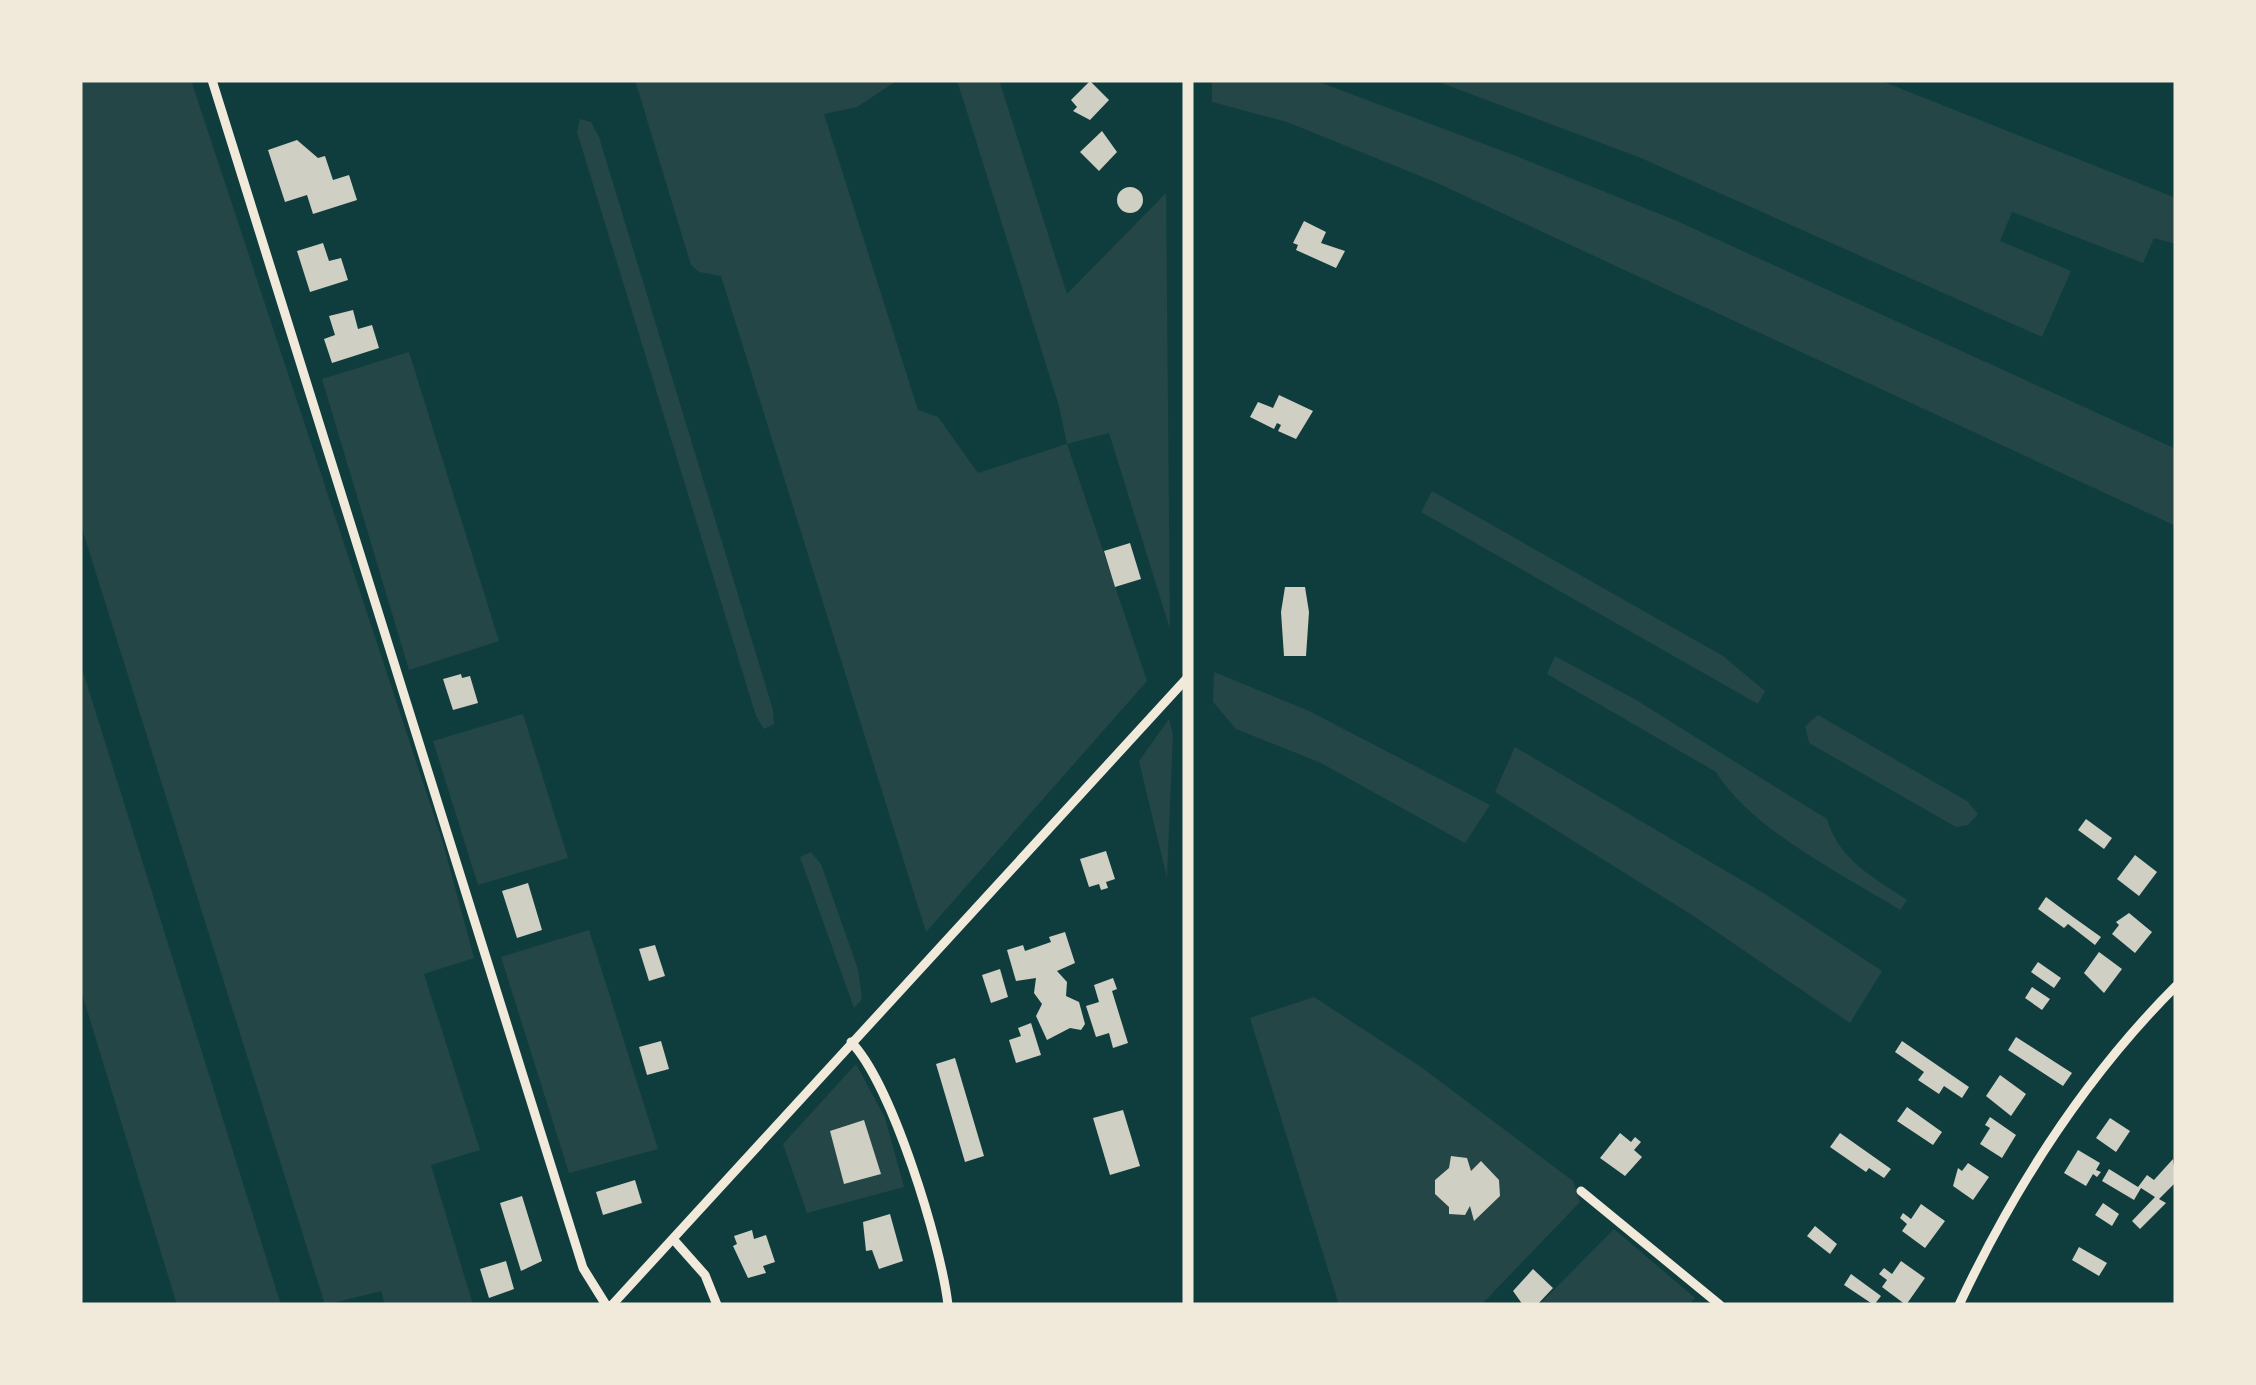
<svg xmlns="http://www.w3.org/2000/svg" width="2256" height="1385" font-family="Rubik,sans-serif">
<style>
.green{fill:#244646}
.building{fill:#cfcfc3}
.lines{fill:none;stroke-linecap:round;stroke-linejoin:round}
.minor{stroke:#f1e9da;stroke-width:9}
.tertiary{stroke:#f1e9da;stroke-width:11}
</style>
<rect width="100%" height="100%" fill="#0f3d3e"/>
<path class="green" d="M80,80H191L443,843L474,958L424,974L480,1150L431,1165L473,1305H385L381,1291L325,1305L80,522Z
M635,80H898L857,107L824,114L918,410L938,417L978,473L1067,444L1059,406L957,80H999L1067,294L1166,193L1170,629L1109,433L1067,444L1147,681L926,932L721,276L699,272L691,265Z
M1212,80H1314L1521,158L1677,221L2176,449V526L1435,182L1287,122L1212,102Z
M1434,80H1879L2176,198V244L2154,238L2143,263L2012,212L2000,241L2071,271L2042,337L1641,158Z
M580,119L591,122L599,137L773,710L774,724L764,729L756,716L577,132Z
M409,352L499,641L409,670L322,379Z
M1432,491L1723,656L1765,691L1758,704L1421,512Z
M1555,656L1636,700L1827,819C1839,860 1873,877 1907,900L1900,910C1842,874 1752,830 1716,772L1547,674Z
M80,662L281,1305H177L80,987Z
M1214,672L1309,711L1490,805L1465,843L1321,763L1236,729L1213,702Z
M523,714L568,858L478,885L433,741Z
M1818,715L1967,801L1978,814L1968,825L1956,827L1809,743L1805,726Z
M1169,719L1173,734L1167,878L1139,761Z
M1515,747L1765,894L1882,971L1850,1023L1692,915L1495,792Z
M811,852L821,864L858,969L862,999L854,1008L800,857Z
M589,930L658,1149L569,1173L501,957Z
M1314,997L1421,1067L1573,1181L1580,1202L1481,1305H1339L1250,1018Z
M856,1064L885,1118L904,1187L807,1213L783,1144Z
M1614,1229L1695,1298L1689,1305H1539Z"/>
<path class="building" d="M1090,81L1109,100L1090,120L1073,111L1077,107L1071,100Z
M1102,131L1117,152L1099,171L1080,152Z
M297,140L318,158L325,156L333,180L349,175L357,200L313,214L307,195L285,202L268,150Z
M1117 200a13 13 0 1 1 26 0a13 13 0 1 1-26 0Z
M1304,221L1326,232L1321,243L1345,251L1336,268L1296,250L1298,245L1293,243Z
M323,243L329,261L341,258L348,280L310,292L297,251Z
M353,310L358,329L372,325L379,348L332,363L324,339L335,335L329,316Z
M1279,395L1313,411L1296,439L1278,431L1281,425L1277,423L1274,429L1250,417L1258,402L1273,408Z
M1130,543L1141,579L1115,587L1104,551Z
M1285,587H1305L1309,612L1306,656H1284L1281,612Z
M461,674L462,678L470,676L478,703L453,710L443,679Z
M2086,819L2112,838L2104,849L2078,830Z
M1106,851L1115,879L1106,882L1108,888L1101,890L1099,884L1089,887L1080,859Z
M2135,855L2157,872L2139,896L2117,879Z
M528,883L542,930L517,938L502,891Z
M2046,897L2073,917L2101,937L2095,945L2068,924L2064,928L2038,909Z
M2129,913L2152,932L2135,953L2112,934L2119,925L2116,922Z
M1065,932L1075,963L1057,971L1067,982L1066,996L1079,1002L1085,1024L1081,1030L1070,1028L1047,1040L1036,1016L1042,1004L1034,993L1036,978L1016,981L1007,950L1023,945L1025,951L1051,942L1049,937Z
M655,945L665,976L649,981L639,949Z
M2099,952L2122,969L2104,993L2084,973Z
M2038,962L2061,978L2054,988L2031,972Z
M1000,969L1008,997L991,1003L982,975Z
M1113,978L1117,989L1112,991L1128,1043L1113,1048L1109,1033L1096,1037L1086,1006L1099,1002L1094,985Z
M2032,987L2050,999L2042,1010L2025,998Z
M1031,1023L1041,1055L1016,1063L1009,1040L1021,1036L1018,1028Z
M2016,1037L2072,1073L2063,1086L2008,1050Z
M661,1041L669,1069L647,1075L639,1047Z
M1902,1041L1969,1087L1962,1098L1944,1086L1939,1094L1918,1080L1924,1072L1895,1052Z
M955,1058L984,1156L965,1162L936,1064Z
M2000,1075L2026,1094L2011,1116L1986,1096Z
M1907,1107L1942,1132L1933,1145L1897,1121Z
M1123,1110L1140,1166L1110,1175L1093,1118Z
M1990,1117L2016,1135L2002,1158L1980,1144L1990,1128L1985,1125Z
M2110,1118L2130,1131L2116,1152L2096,1138Z
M864,1120L881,1174L844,1184L830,1131Z
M1620,1133L1631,1142L1635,1137L1641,1142L1634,1150L1642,1157L1625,1176L1600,1158Z
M1840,1133L1891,1169L1884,1178L1869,1168L1866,1172L1830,1147Z
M2078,1150L2100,1163L2096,1170L2101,1172L2097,1177L2093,1174L2086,1186L2064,1173Z
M1451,1156L1467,1158L1471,1171L1481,1161L1499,1180L1500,1196L1474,1221L1470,1206L1465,1215L1449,1214V1207L1435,1194V1180L1449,1168Z
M2173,1159L2176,1182L2159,1199L2166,1203L2140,1229L2132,1221L2155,1197L2141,1188L2134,1200L2102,1181L2109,1169L2138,1187L2147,1175L2154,1180Z
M1968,1163L1989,1177L1973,1200L1953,1186L1958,1168L1962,1171Z
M635,1180L642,1203L603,1215L596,1192Z
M522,1196L542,1261L521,1271L500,1203Z
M2103,1203L2119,1214L2112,1226L2095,1215Z
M1921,1204L1945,1221L1925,1248L1902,1231L1907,1224L1900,1218L1903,1213L1911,1219Z
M890,1214L903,1261L879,1269L872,1250L866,1251L863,1222Z
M1815,1226L1837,1244L1830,1254L1807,1236Z
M752,1230L754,1239L766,1235L775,1262L763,1266L766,1273L748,1278L733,1246L737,1244L734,1236Z
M2079,1247L2107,1263L2099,1276L2072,1260Z
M506,1261L514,1289L489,1298L480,1269Z
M1901,1261L1925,1278L1906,1305L1882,1287L1887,1280L1879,1274L1884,1268L1892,1274Z
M1533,1269L1553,1288L1537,1305H1523L1513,1291Z
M1851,1274L1881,1296L1874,1305L1844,1285Z"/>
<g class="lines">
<path class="minor" d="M212,80L583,1268L606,1305
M851,1042C892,1084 941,1244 948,1305
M1581,1191L1720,1305
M673,1239L705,1275L717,1305
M612,1305L1188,677
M1959,1305C2014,1188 2084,1078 2176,986"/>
<path class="tertiary" d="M1188,80V1305"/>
</g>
<rect width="2256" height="1385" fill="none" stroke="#f1e9da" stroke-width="165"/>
</svg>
